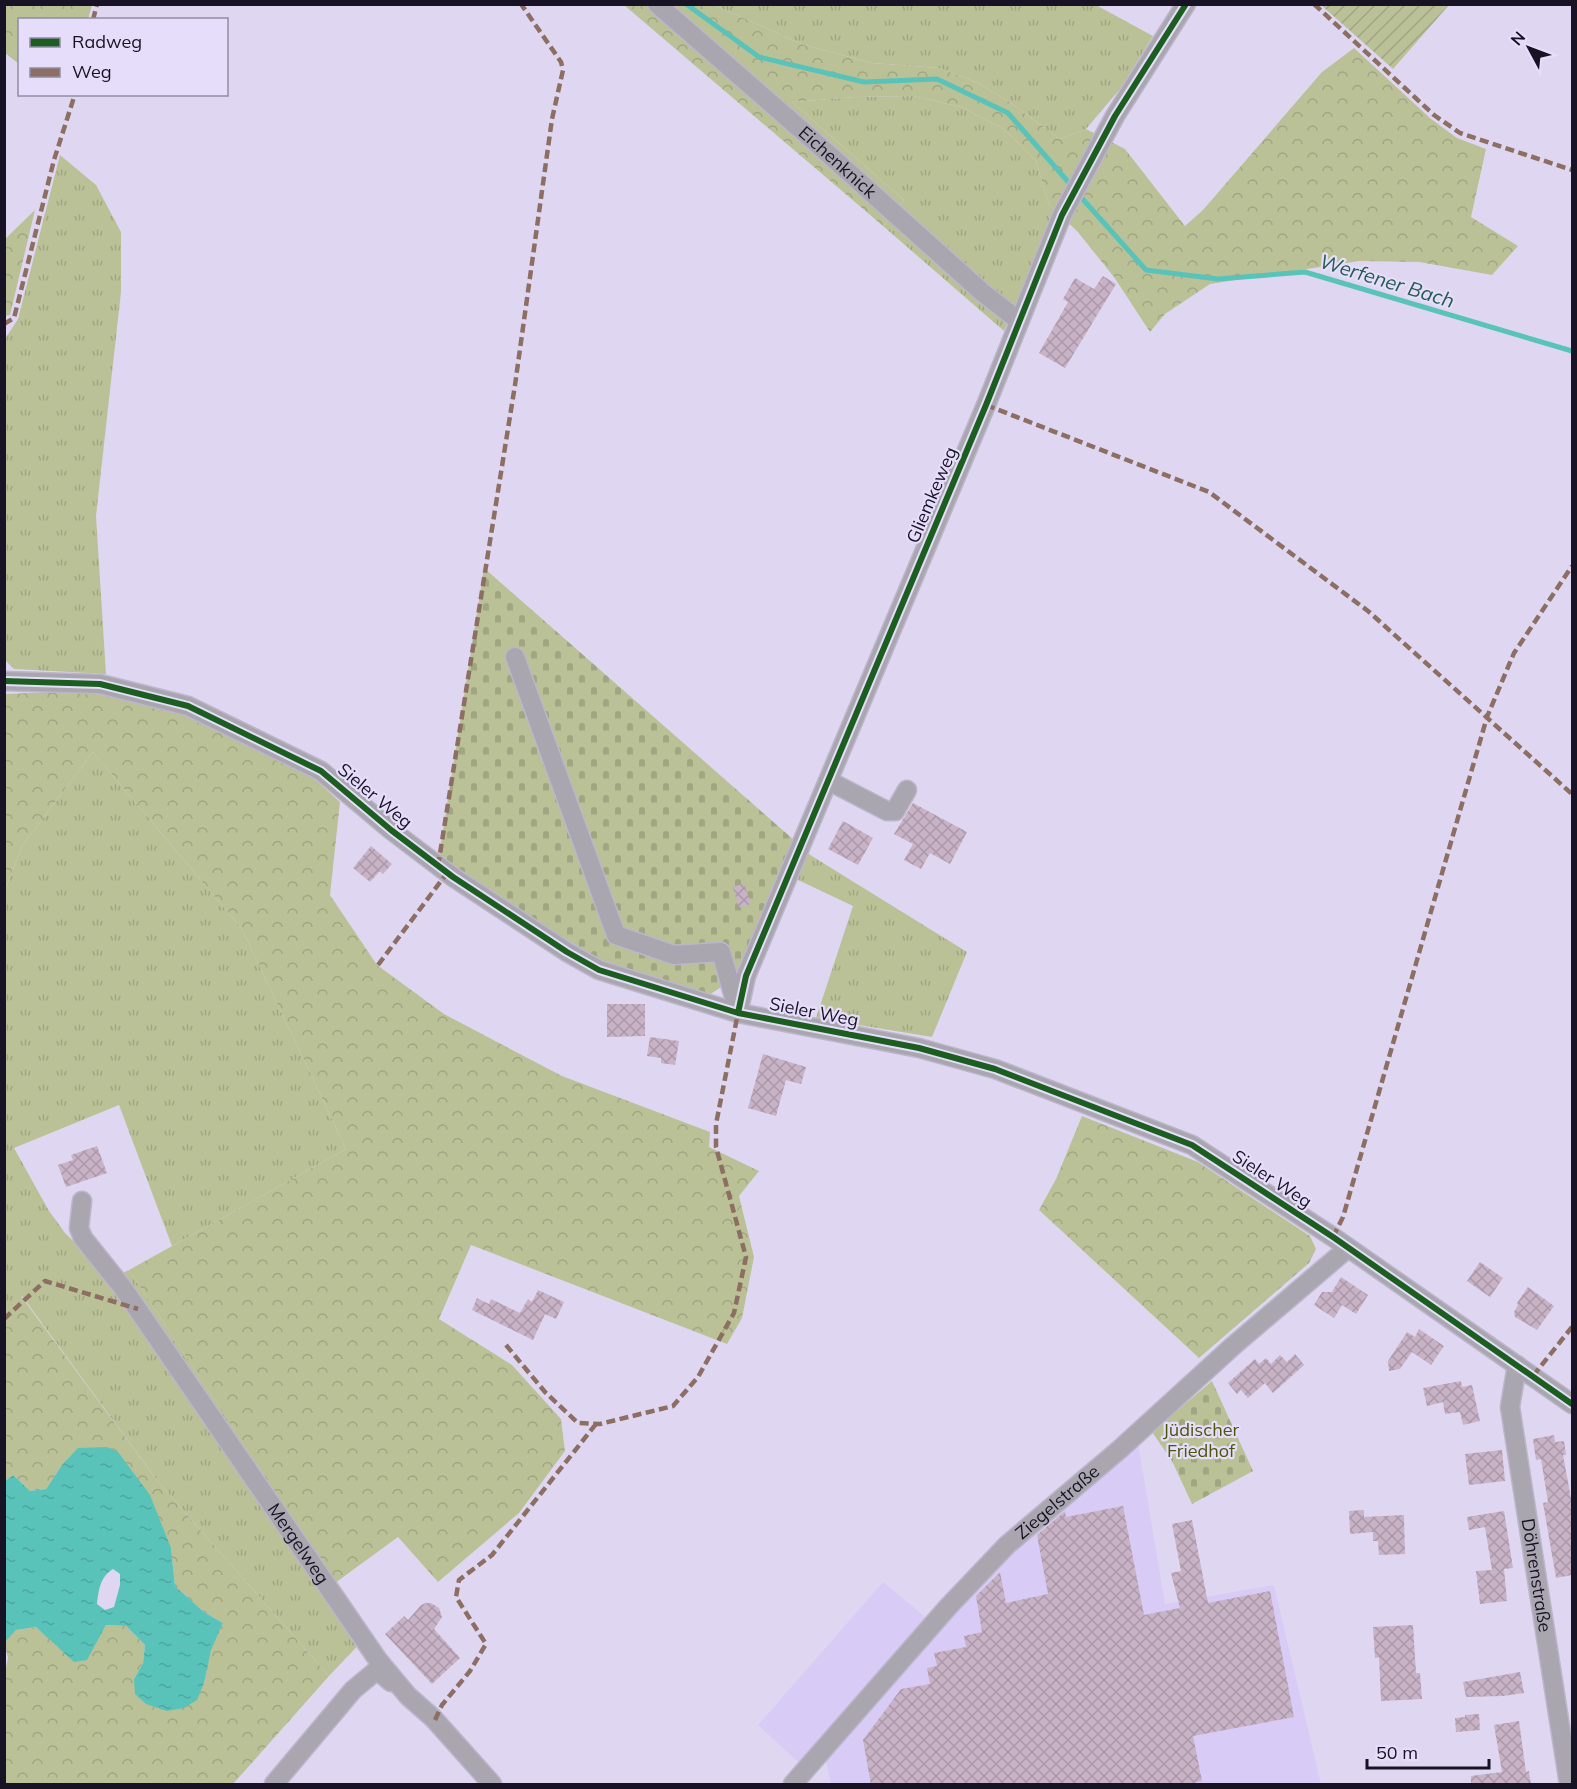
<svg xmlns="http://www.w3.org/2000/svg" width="1577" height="1789" font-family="Mulish,sans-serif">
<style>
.built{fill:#d8ccf6}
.grass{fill:url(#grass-tufts)}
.forest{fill:url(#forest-crowns)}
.cemetery{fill:url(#cemetery-stones)}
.garden{fill:url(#garden-furrows)}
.water{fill:url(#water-ripples);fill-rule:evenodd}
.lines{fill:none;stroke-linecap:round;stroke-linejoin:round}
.stream{stroke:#59c3ba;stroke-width:5}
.building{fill:url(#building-cross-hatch)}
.minor-casing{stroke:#bcb6ca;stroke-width:21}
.minor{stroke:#a9a6b0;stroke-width:18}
.quiet{stroke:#8d6e63;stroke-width:4.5;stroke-dasharray:9 4.5;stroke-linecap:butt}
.cycleway-casing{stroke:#e5ddfa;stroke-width:10}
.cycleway{stroke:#1b5e20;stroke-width:6}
.labels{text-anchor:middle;stroke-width:4.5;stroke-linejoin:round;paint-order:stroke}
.street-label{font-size:18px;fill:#181324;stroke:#e5ddfa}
.park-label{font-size:18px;fill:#4b560c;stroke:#e5ddfa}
.water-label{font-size:20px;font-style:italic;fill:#235b50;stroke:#e5ddfa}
</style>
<defs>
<pattern id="grass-tufts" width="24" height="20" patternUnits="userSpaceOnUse" patternTransform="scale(1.5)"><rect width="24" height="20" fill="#bbc197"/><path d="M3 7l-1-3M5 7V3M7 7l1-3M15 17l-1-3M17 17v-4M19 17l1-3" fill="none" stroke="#a0a582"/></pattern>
<pattern id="forest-crowns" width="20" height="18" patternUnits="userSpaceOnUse" patternTransform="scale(1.5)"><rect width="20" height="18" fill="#bbc197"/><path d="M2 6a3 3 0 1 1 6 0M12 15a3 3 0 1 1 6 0" fill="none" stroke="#a0a582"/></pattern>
<pattern id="cemetery-stones" width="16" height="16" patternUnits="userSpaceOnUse" patternTransform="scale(1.5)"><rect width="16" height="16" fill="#bbc197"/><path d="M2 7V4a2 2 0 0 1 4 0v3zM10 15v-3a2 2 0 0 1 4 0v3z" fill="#a0a582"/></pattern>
<pattern id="garden-furrows" width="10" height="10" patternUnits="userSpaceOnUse" patternTransform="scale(1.5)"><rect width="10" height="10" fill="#bbc197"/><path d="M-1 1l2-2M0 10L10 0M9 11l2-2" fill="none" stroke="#a0a582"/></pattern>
<pattern id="water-ripples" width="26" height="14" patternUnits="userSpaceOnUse" patternTransform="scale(1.5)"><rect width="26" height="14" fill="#59c3ba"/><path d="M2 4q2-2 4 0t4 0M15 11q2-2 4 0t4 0" fill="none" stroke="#4da7a0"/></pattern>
<pattern id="building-cross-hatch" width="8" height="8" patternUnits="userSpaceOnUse" patternTransform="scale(1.5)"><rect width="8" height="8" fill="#c8b2c5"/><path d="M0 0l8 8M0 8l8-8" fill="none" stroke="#ab98a9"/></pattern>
</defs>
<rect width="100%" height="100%" fill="#dfd7f2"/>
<path class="built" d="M1138,1443L1165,1604L1274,1585L1321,1784H831L825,1758L800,1764L758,1725L883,1582L923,1615L934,1631L1006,1550Z"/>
<path class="grass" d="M714,5H1096L1153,36L1120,89L1086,129L1060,139L1011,103L978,83L939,68L872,63L804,45Z
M913,96L961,107L1004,129L1036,161L1049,205L1056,211L1004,331L883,226L904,200L792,102L855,97Z
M60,155L96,185L121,232V292L96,516L106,674L14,669L5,660V339L18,319Z
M93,752L242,929L346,1149L172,1246L119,1105L14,1148L49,1211L65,1233L111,1278L129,1270L369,1634L329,1676L159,1483L22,1296L5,1312V890L22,846Z
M807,853L967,952L932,1037L816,1018L853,906L796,879Z"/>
<path class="forest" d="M4,5L5,4L92,5L88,19L20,20L19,64L5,53Z
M624,5H714L804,45L872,63L939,68L978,83L1011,103L1060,139L1086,129L1125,149L1185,226L1203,210L1322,72L1354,48L1431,119L1457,138L1486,149L1471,217L1518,246L1492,275L1419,262L1359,261L1210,284L1165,314L1150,332L1114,277L1077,231L1049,205L1036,161L1004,129L961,107L913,96L855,97L792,102L904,200L883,226Z
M35,210L10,315L5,316V239Z
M99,690L186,712L316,780L340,802L330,895L377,965L444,1014L562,1076L710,1132L709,1147L759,1171L739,1196L754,1257L742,1318L727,1344L471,1245L439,1319L512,1365L561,1419L565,1451L519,1513L438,1582L398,1537L335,1583L129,1270L346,1149L242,929L93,752L22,846L5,890V694Z
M1082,1116L1198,1162L1310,1236L1316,1249L1309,1263L1199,1358L1039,1210L1056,1179Z
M21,1296L159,1483L329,1676L233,1784H5L4,1677L8,1658L4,1642L16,1630L36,1627L98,1637L106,1625L126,1626L145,1645L143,1663L134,1679L204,1683L210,1650L223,1623L204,1612L175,1586L171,1548L62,1465L46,1489L30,1491L13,1475L5,1481V1312Z"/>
<path class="cemetery" d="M484,568L794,840L741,974L709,995L601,960L562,937L439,856Z
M1212,1381L1253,1471L1192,1504L1172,1461L1152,1432Z"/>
<path class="garden" d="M1321,5H1449L1393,69Z"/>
<path class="water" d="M107,1447L118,1452L150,1495L171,1548L175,1586L204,1612L223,1623L211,1650L204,1683L197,1700L184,1708L167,1711L146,1704L135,1694L134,1679L143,1663L145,1645L126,1626L106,1625L87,1660L74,1662L36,1627L16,1630L5,1642V1481L13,1475L30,1491L46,1489L62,1465L78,1448ZM113,1569L120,1574V1585L114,1607L105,1610L97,1604C99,1589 100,1577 113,1569Z"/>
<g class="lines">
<path class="stream" d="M686,4L759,57L864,82L937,79L1008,113L1070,184
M1079,195L1146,270L1218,279L1305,272L1572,351"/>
</g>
<path class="building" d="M1103,276L1116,284L1065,368L1039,353L1068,302L1063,299L1075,278L1094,289Z
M913,803L967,832L950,864L930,853L921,869L904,860L913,844L894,834Z
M843,821L873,838L858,865L828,849Z
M371,846L392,864L383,874L380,871L370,882L353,868Z
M744,883L751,904L739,908L733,887Z
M607,1004H645V1036L607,1037Z
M650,1037L679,1041L675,1065L661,1063V1058L647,1056Z
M763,1054L806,1067L801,1084L786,1080L776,1116L748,1108Z
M97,1146L107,1173L66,1187L58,1165L73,1160L71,1155Z
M1480,1262L1503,1278L1490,1297L1467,1281Z
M1341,1277L1368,1295L1356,1314L1342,1305L1334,1318L1314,1305L1322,1292H1332Z
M1528,1287L1554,1306L1537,1330L1515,1317L1514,1312L1518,1305L1517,1303Z
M538,1290L564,1302L556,1319L545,1314L533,1340L472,1310L477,1298L489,1304L491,1299L520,1313L528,1299L532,1302Z
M1419,1329L1444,1346L1431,1365L1412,1352L1400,1369L1389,1371L1388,1361L1407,1332L1415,1337Z
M1295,1354L1304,1365L1273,1393L1265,1383L1248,1398L1241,1390L1237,1394L1228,1383L1255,1359L1259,1364L1266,1358L1271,1364L1280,1355L1287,1362Z
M1461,1381L1462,1387L1472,1385L1480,1421L1463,1425L1460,1412L1445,1414L1443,1402L1427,1406L1423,1388Z
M1554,1435L1555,1442L1564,1441L1566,1455H1563L1572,1504V1575L1556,1578L1543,1503L1548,1502L1541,1459L1536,1460L1533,1439Z
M1502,1450L1505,1481L1469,1485L1465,1454Z
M1123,1506L1144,1615L1180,1608L1171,1573L1181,1571L1172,1524L1192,1520L1208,1603L1270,1591L1294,1717L1193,1736L1202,1781L1185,1785H871L863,1740L901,1689L930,1684L927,1668L937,1666L934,1653L966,1647L964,1636L982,1632L976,1596L1000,1572L1006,1603L1048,1594L1037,1535L1065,1511L1066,1517Z
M1364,1510V1517L1404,1515L1405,1554L1379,1555L1378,1541H1373V1532L1350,1534L1349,1511Z
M1504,1511L1513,1568L1504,1569L1507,1601L1480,1604L1476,1571L1492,1570L1485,1527L1469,1530L1467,1517Z
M426,1603H431L439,1608L442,1617L434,1629L460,1658L432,1684L385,1634L404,1616L408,1620L421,1605Z
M1413,1625L1416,1673H1420L1422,1699L1381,1701L1379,1657L1375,1658L1373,1627Z
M1520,1672L1524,1693L1503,1696L1466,1697L1463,1682Z
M1479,1714L1480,1730L1456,1732L1455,1718L1465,1717V1715Z
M1519,1721L1526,1772L1529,1771L1531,1785H1471V1776L1502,1772L1494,1725Z"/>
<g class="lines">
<defs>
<g id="minor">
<path id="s1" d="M657,4L806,134L982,292L1019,321"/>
<path d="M515,657L616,935L674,955L721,952L738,1011"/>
<path d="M4,681L100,684L188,706L321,771L391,830L453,877L567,952L599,970L738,1013L919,1048L995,1069L1192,1145L1333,1237L1572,1404"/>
<path d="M829,781L887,811H895L907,790"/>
<path d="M738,1013L746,976L986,405L1062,215L1115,116L1186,4"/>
<path id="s2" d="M82,1201L79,1228L83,1238L123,1288L378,1660L408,1696L433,1718L492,1784"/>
<path id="s3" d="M1517,1365L1510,1407L1569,1784"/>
<path d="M274,1784L353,1690L377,1670L391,1682"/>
<path id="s4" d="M793,1784L948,1607L1007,1545L1119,1450L1233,1346L1348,1248"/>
</g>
</defs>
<use href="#minor" class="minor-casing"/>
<use href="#minor" class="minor"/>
<path class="quiet" d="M1314,4L1434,115L1460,133L1572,170
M93,20L97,4
M4,324L14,318L54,160L75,94
M986,405L1209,492L1368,611L1572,794
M438,866L515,385L552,119L563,70L561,62L521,4
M378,965L447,873
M1333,1237L1343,1217L1487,717L1514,653L1572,566
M4,1319L45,1281L138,1309
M506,1345L545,1392L578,1423L600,1424L673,1406L698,1377L734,1313L746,1257L716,1147V1124L738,1013
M1533,1376L1572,1327
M435,1720L442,1705L470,1671L486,1644L456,1597L459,1580L492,1555L596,1424"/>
<defs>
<path id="cycleway" d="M4,681L100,684L188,706L321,771L391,830L453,877L567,952L599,970L738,1013L919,1048L995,1069L1192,1145L1333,1237L1572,1404
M738,1013L746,976L986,405L1062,215L1115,116L1186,4"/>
</defs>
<use href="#cycleway" class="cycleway-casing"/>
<use href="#cycleway" class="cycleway"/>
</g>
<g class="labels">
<g class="street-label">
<text dy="6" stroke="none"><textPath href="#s1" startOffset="240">Eichenknick</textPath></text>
<text transform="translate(932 495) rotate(-67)" y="6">Gliemkeweg</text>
<text transform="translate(375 796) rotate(40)" y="6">Sieler Weg</text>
<text transform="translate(814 1012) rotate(11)" y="6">Sieler Weg</text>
<text transform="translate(1272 1179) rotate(33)" y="6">Sieler Weg</text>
<text dy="6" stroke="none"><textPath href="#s4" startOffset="387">Ziegelstraße</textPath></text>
<text dy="6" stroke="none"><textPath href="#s2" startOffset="412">Mergelweg</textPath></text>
<text dy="6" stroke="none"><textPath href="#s3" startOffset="213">Döhrenstraße</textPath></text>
</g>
<g class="park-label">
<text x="1201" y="1436">Jüdischer<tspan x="1201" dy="21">Friedhof</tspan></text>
</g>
<g class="water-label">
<text transform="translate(1387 281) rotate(17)" y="7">Werfener Bach</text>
</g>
</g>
<rect width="1577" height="1789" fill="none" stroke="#181324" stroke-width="12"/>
<rect x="18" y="18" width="210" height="78" fill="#e5ddfa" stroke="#938ca4" stroke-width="1.5"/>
<rect x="30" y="38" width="30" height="9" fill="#1b5e20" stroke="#938ca4" stroke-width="1.5"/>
<text x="72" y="48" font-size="18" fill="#181324">Radweg</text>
<rect x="30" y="68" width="30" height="9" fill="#8d6e63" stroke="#938ca4" stroke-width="1.5"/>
<text x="72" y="78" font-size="18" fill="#181324">Weg</text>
<g transform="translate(1529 48) rotate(311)" stroke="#e5ddfa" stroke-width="4.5" paint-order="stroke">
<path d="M0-4.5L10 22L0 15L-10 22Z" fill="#181324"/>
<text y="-9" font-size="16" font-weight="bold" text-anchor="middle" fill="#181324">N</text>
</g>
<path d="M1367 1759v9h122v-9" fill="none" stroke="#181324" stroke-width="3"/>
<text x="1376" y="1759" font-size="18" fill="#181324" stroke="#e5ddfa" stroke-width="4.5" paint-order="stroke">50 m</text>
</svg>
